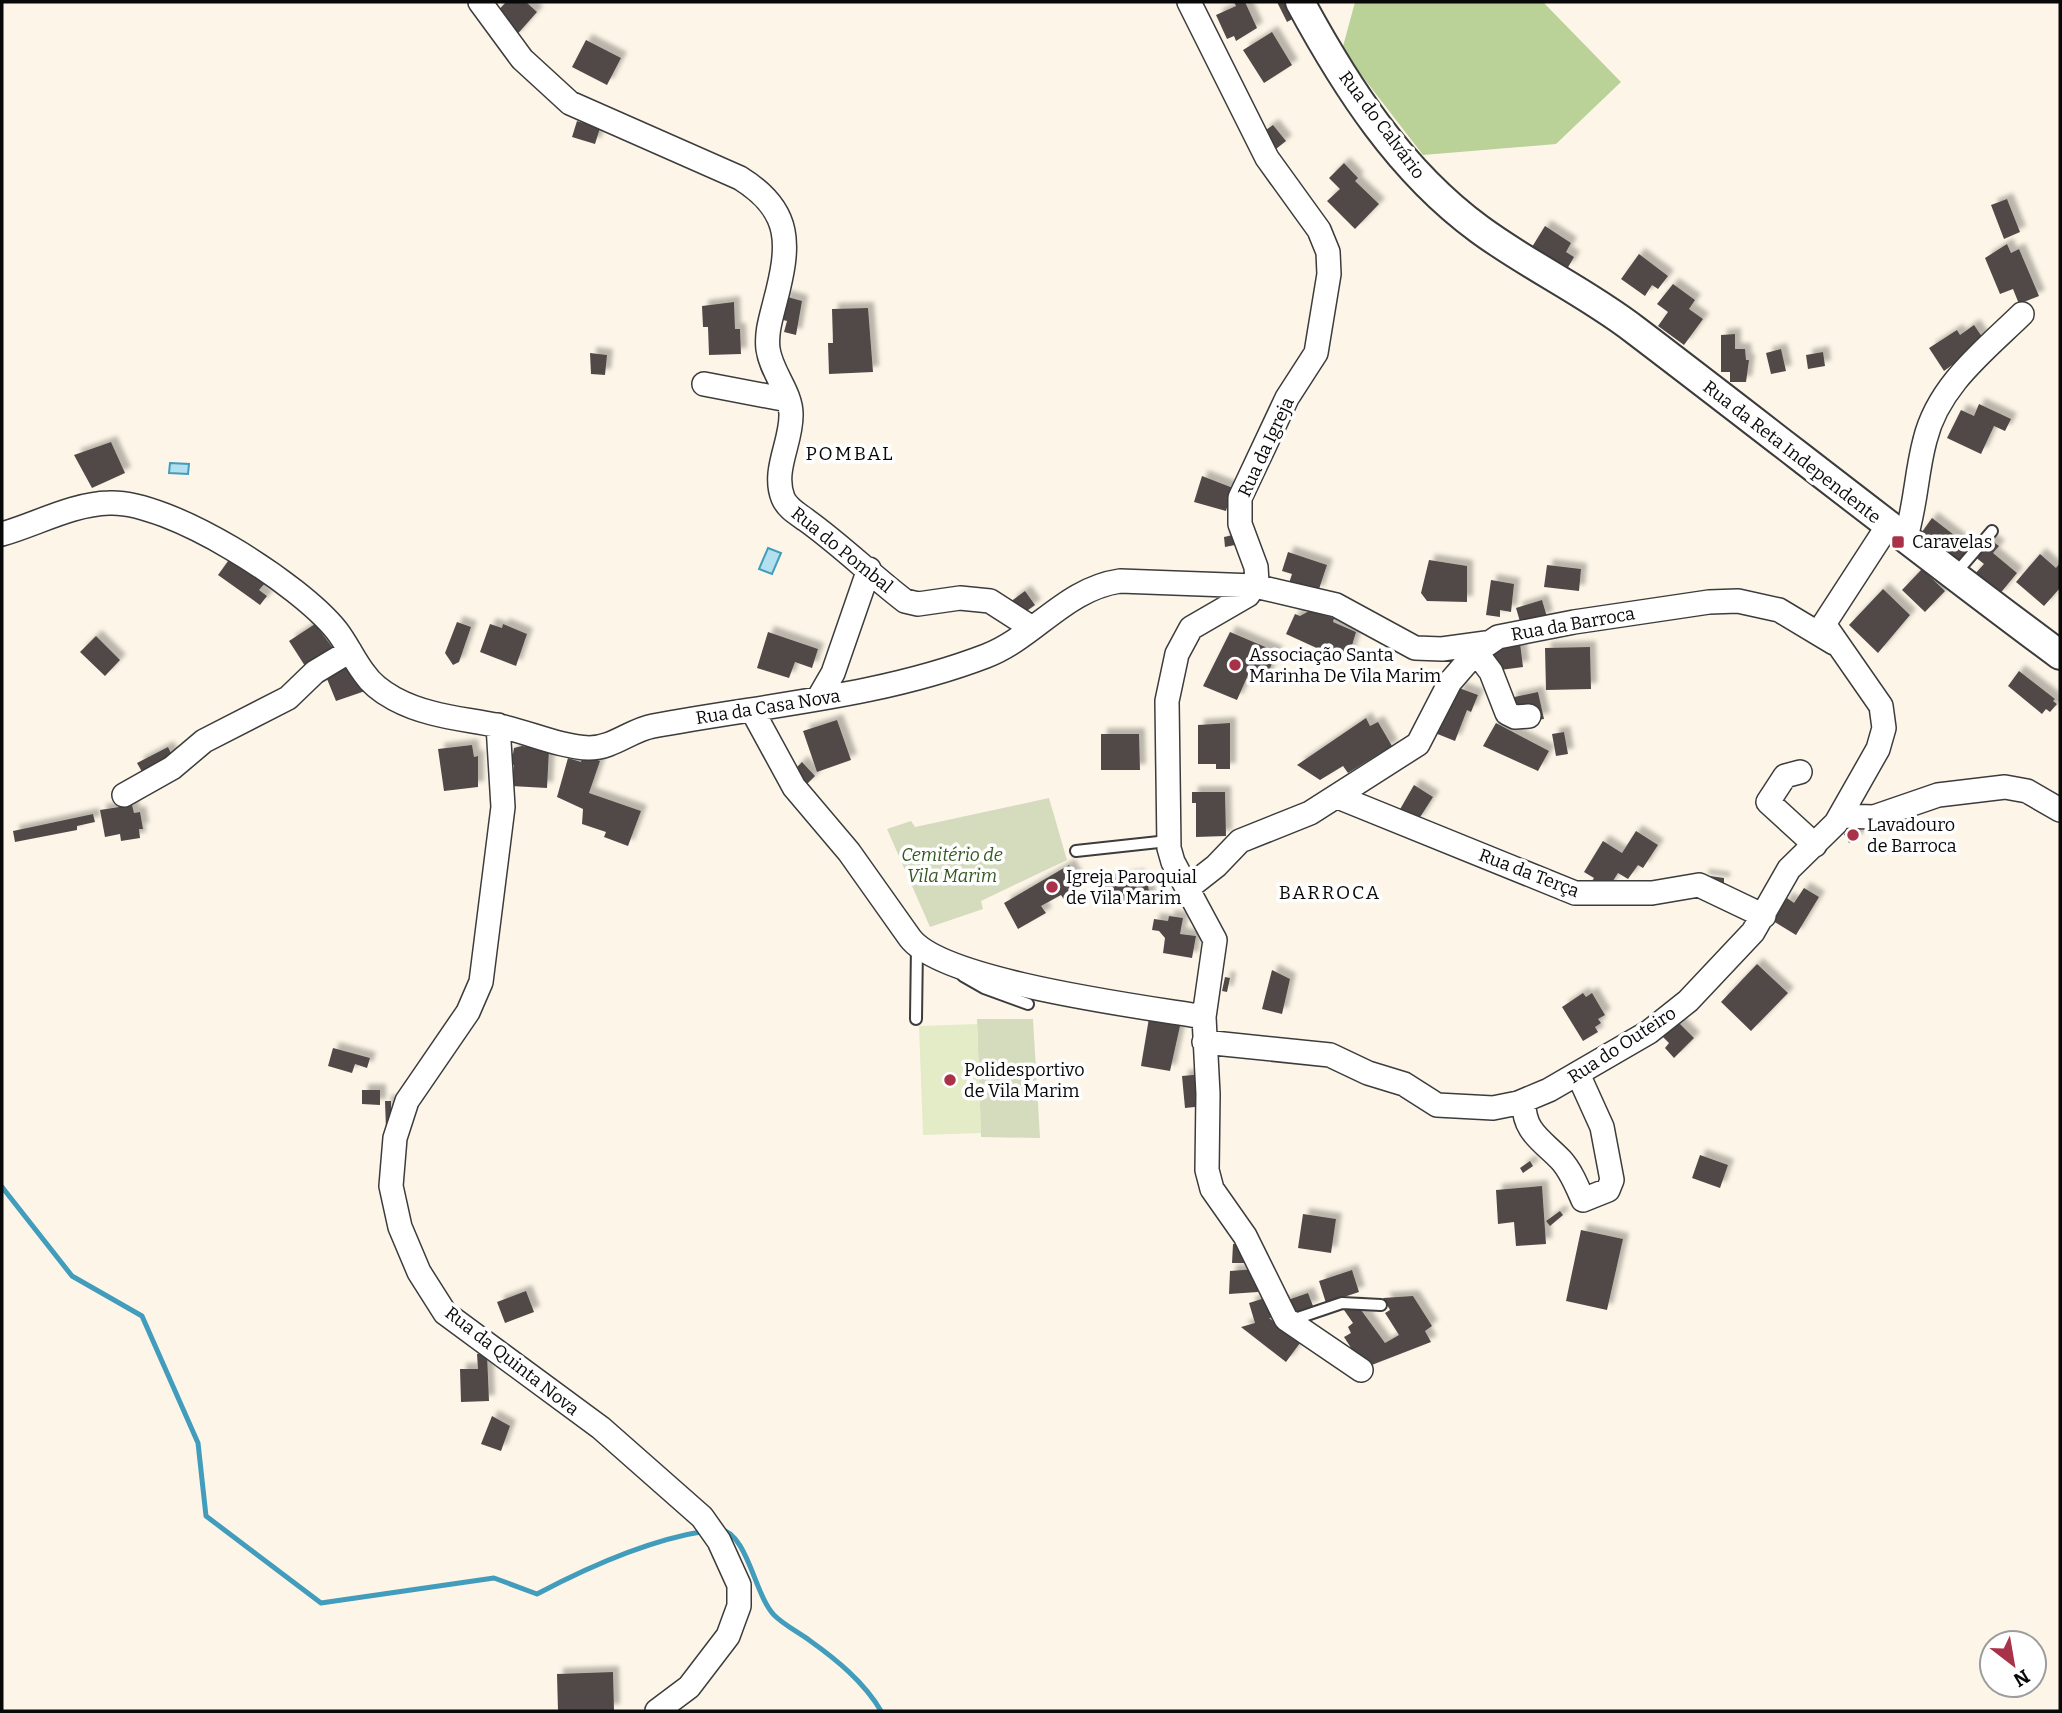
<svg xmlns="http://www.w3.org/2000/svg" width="2062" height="1713" font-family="Bitter,serif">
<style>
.forest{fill:#bad198}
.cemetery{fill:#d5dbbd}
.pitch{fill:#e3ebc7}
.water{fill:#b3e0ee;stroke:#429dbd;stroke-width:2}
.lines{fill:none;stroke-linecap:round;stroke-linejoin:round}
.stream{stroke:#429dbd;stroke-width:5}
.building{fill:#514a47;filter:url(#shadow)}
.service-casing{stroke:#3c3c3c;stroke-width:14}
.minor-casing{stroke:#3c3c3c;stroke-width:26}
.tertiary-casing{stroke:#3c3c3c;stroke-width:32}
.service{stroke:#fff;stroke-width:10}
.minor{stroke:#fff;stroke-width:23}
.tertiary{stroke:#fff;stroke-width:28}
.poi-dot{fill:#a93248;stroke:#fff;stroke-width:2.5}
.labels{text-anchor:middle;stroke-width:7;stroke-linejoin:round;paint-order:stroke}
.street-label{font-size:18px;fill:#090909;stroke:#fff}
.poi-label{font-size:18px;fill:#090909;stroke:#fff;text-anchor:start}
.park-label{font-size:18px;font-style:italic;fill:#355922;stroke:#fff}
.neighbourhood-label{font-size:19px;letter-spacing:2px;fill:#090909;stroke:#fff}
</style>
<defs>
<filter id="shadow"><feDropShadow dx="6" dy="-6" stdDeviation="2" flood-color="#0004"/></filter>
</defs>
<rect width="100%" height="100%" fill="#fdf6e8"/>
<path class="forest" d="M1355,2H1543L1621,82L1556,144L1423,155L1342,50Z"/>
<path class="cemetery" d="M1049,798L1067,860L981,901L983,909L930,927L887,829L911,821L915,827Z
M977,1019H1033L1040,1138L981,1137Z"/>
<path class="pitch" d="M977,1024L981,1133L923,1135L919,1026Z"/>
<path class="water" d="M170,463L189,464L188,474L169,473Z
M768,548L781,553L772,574L759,569Z"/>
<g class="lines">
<path class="stream" d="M2,1187L72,1276L142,1316L198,1443L206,1516L321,1603L494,1578L537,1594C588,1567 648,1540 706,1531
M719,1529C748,1533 754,1594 774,1615C784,1625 798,1632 809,1640C837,1660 864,1682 881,1711"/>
</g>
<path class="building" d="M506,2H526L537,12L514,38L494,15Z
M1234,2H1245L1257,28L1236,41L1234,36L1227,39L1216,15L1236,6Z
M1277,2H1293L1300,15L1287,22Z
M1272,32L1292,65L1264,83L1243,50Z
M586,40L621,58L607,85L572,67Z
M577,121L600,128L595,144L572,137Z
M1273,125L1286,141L1276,149L1263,132Z
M1344,163L1358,178L1355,181L1379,204L1355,229L1327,201L1340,189L1329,178Z
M2007,199L2020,232L2004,239L1991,205Z
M1545,226L1571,243L1566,252L1574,257L1567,269L1532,247Z
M2007,244L2011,253L2019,249L2039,296L2019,304L2013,289L2000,294L1985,258Z
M1639,254L1668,276L1658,289L1652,285L1645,296L1621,279Z
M1673,284L1695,300L1689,309L1703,319L1684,345L1658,326L1668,312L1657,304Z
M784,296L802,301L796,335L784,332L787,321L779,319Z
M734,302L735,329H740L741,354L709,355L708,327H703L702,306Z
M868,308L873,372L829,374L828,343H833L832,309Z
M1974,325L1985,341L1944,371L1929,348L1957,330L1960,335Z
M1735,334V349H1745L1746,360H1749L1746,382H1730V372H1721V335Z
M1781,349L1786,371L1771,374L1766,353Z
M1823,352L1825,366L1808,369L1806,355Z
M590,353L607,355L605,375L591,374Z
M1979,404L2011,419L2005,431L1994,426L1981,454L1947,438L1961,410L1974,416Z
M111,442L125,473L92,488L74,455Z
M1202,476L1233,488L1226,511L1194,502Z
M1932,518L1971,548L1958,565L1919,536Z
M1233,535L1235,545L1225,547L1224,537Z
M1988,538L1999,546L1993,553L2017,573L1998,596L1973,576L1984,564L1974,556Z
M1288,552L1327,565L1318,592L1289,583L1292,574L1282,571Z
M2040,554L2056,568L2060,563V588L2044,606L2016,582Z
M231,557L266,582L259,590L267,596L260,605L218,575Z
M1429,560L1467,566V602L1427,601L1421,593Z
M1547,565L1581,569L1579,591L1544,587Z
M1922,569L1945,591L1925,612L1902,590Z
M1491,580L1514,584L1511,612L1500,610V617L1486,615Z
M1883,589L1910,615L1878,653L1849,625Z
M1025,591L1035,605L1020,616L1010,602Z
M1542,600L1547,617L1521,625L1516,608Z
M1309,611L1334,618L1333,622L1356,632L1347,662L1286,634L1295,614L1300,616Z
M457,622L471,627L459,662L453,665L445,653Z
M315,624L333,648L305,666L289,641Z
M490,624L502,628L503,624L527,634L516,666L480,652Z
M768,632L818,649L812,668L795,662L789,678L757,668Z
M1230,632L1277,652L1264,682L1248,675L1237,700L1203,686Z
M96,636L120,660L105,676L80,652Z
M1520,643L1523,667L1493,671L1490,650Z
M1590,647L1591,689L1546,690L1545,648Z
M352,665L371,689L336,701L325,674L337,666Z
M2019,671L2055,699L2053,701L2057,704L2050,712L2046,709L2042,714L2008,686Z
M1459,688L1478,695L1471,712L1467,710L1455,741L1430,731L1442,700L1453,704Z
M1538,692L1544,719L1535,720L1513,712L1510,698Z
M1366,718L1370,726L1378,722L1392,746L1348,773L1343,766L1320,780L1297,765Z
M837,720L851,760L817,772L803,731Z
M1230,723V769H1216V764H1198V725Z
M1496,723L1549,751L1538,771L1483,746Z
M1564,732L1568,754L1556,756L1552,734Z
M1101,734H1139L1140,770H1101Z
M472,745L474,757L478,756V787L444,791L438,749Z
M522,746L549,750L547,788L511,786L514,765L507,764L509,753L513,754L514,748Z
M168,747L175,761L145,777L137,763Z
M583,755L600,761L589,793L641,811L628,846L604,837L606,832L582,824L583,809L557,797L568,758L581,762Z
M802,762L815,776L806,785L793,771Z
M1414,785L1433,797L1417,822L1399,811Z
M1192,792H1225L1226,836L1196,837V803H1192Z
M132,805L134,813L140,812L143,829H139L140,838L121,841L120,834L105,837L100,810Z
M93,814L95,822L77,826V830L15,842L13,831Z
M1856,827L1861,836L1849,843L1844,834Z
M1636,831L1658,845L1643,868L1638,865L1628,879L1618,873L1604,895L1589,886L1594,878L1584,872L1603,841L1622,853Z
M1069,865L1080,884L1071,889L1075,895L1065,901L1061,895L1041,906L1046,913L1018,929L1004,903Z
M1139,875L1140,886L1148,885L1150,900L1102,907L1098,881Z
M1703,875L1724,878V883L1702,880Z
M1804,888L1819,897L1796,935L1773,921L1787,898L1794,903Z
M1169,916L1183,918L1180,934L1196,936L1192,958L1163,953L1165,938L1159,931L1152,930L1154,919L1168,921Z
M1757,964L1788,993L1751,1031L1721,1002Z
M1272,970L1290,979L1282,1014L1262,1009Z
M1225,977L1230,978L1227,992L1222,991Z
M1583,993L1586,997L1592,993L1605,1015L1598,1019L1601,1023L1595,1027L1598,1032L1583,1041L1562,1007Z
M1150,1012L1182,1017L1170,1071L1141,1066Z
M1673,1017L1694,1038L1674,1058L1665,1048L1669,1043L1658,1032Z
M333,1048L370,1058L367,1068L355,1064L352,1073L328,1066Z
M1203,1074L1204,1106L1185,1108L1182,1076Z
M362,1090H380V1105L362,1104Z
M385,1101H391V1129L386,1130Z
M1700,1155L1728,1165L1720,1188L1692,1178Z
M1530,1161L1533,1166L1523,1173L1520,1168Z
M1542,1186L1546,1244L1516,1246L1514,1222L1498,1224L1496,1190Z
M1560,1211L1563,1215L1550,1226L1546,1221Z
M1303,1214L1336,1219L1331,1253L1298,1248Z
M1581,1230L1623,1239L1607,1310L1566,1301Z
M1233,1244L1247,1245L1246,1263H1232Z
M1256,1269L1258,1292L1229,1294L1230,1271Z
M1352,1270L1359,1292L1326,1303L1319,1281Z
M526,1291L534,1312L505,1323L497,1302Z
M1308,1293L1313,1306L1287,1315L1282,1302Z
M1413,1296L1432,1326L1425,1331L1431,1342L1364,1368L1344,1337L1351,1333L1348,1327L1353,1323L1344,1310L1356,1303L1385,1343L1399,1335L1385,1313L1390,1310L1383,1298Z
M1268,1297L1274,1317L1269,1318L1300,1343L1286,1362L1241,1327L1255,1323L1249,1303Z
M477,1354H487L489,1401L461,1402L460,1369H478Z
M492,1416L510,1426L501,1451L481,1444Z
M613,1672L614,1710L558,1711L557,1674Z"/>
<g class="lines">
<defs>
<path id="service" d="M1955,574L1992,531
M1076,851L1168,841
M963,976L984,988L1028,1004
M916,1019L917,946
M1289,1321L1342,1303L1381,1305"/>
<path id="minor" d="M480,2L522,59L570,103L740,178C793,211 790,245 775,302C771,318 766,333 768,349C771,372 791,392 791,414C792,442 772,470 783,498C787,508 798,514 806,520C841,545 871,575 905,601L918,604L960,598L990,601L1032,628
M1189,2L1267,158L1319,230L1328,252L1329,274L1316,353L1287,398L1240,498V524L1256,567L1257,582L1248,595L1191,628L1177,654L1167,701L1169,848L1173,862L1215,940L1204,1017L1208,1094L1207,1170L1212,1189L1245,1236L1286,1319L1361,1370
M704,384L788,400
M2,534C37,524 72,504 109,503C169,500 300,584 337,631C347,644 354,660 364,673C378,694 408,707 432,713C454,719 477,721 499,726C528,732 560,747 589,748C613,748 631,730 653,726C765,705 879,697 986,656C1035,637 1065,589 1120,581L1255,586L1336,605L1415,648L1442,649L1486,643
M1905,540C1916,506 1916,473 1925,440C1938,386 1984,351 2022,314
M1476,652L1491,672L1507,713L1515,717L1529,716
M818,699L833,673L869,569
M752,710L794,787L849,852L910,938C943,982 1145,1007 1204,1017
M498,725L503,807L481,982L468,1012L407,1101L395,1138L391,1186L400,1227L419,1272L445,1313L601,1428L702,1517L719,1541L739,1585V1606L728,1636L689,1687L657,1711
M1800,772L1785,776L1768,802L1815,845
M124,795L172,768L204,741L288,698L315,672L350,651
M1338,797L1575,893H1652L1699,885L1764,916
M1840,816L1874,817L1938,795L2005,787L2027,791L2060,810
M1188,888L1216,866L1240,841L1310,813L1418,744L1450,682L1476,652L1498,637L1574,622L1709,602L1738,601L1779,610L1834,643
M1204,1042L1330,1055L1368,1073L1404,1084L1437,1105L1493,1108L1518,1103L1549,1090L1649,1032L1688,1001L1753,932L1789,869L1836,823L1878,749L1884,728L1881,706L1824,624L1887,527
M1524,1101C1523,1132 1542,1140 1561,1160C1571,1171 1577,1186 1583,1200L1608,1190L1612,1180L1602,1127L1578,1074"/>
<path id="tertiary" d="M1300,2C1346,87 1400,171 1479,229C1529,266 1586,292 1635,330C1777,438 1917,549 2060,655"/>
</defs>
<use href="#service" class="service-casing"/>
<use href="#minor" class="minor-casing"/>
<use href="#tertiary" class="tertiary-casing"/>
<use href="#service" class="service"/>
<use href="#minor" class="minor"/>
<use href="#tertiary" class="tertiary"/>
</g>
<g class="poi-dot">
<rect x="1891" y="535" width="14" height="14" rx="3.5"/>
<circle cx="1235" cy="665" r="7"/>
<circle cx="1853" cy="835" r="7"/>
<circle cx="1052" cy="887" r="7"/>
<circle cx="950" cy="1080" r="7"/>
</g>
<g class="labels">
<g class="street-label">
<text transform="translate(1382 125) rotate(53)" y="6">Rua do Calvário</text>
<text transform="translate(1266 447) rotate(-65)" y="6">Rua da Igreja</text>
<text transform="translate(1792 452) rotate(38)" y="6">Rua da Reta Independente</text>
<text transform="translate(842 550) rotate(39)" y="6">Rua do Pombal</text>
<text transform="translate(1573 624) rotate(-10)" y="6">Rua da Barroca</text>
<text transform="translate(768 707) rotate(-9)" y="6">Rua da Casa Nova</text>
<text transform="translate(1529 873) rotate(21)" y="6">Rua da Terça</text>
<text transform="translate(1622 1045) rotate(-33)" y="6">Rua do Outeiro</text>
<text transform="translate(512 1361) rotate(38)" y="6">Rua da Quinta Nova</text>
</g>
<g class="poi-label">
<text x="1912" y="548">Caravelas</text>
<text x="1249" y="661">Associação Santa<tspan x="1249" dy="21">Marinha De Vila Marim</tspan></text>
<text x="1867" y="831">Lavadouro<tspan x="1867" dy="21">de Barroca</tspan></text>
<text x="1066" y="883">Igreja Paroquial<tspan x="1066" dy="21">de Vila Marim</tspan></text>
<text x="964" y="1076">Polidesportivo<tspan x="964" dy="21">de Vila Marim</tspan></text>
</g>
<g class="park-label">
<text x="952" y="861">Cemitério de<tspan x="952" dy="21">Vila Marim</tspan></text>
</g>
<g class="neighbourhood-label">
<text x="850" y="460">POMBAL</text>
<text x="1330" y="899">BARROCA</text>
</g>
</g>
<rect width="2062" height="1713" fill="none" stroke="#090909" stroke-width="7"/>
<g transform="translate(2013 1664) rotate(149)"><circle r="33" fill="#ffffff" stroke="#9d9d9d" stroke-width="2"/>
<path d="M0-5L12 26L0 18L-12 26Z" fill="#a93248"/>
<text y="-10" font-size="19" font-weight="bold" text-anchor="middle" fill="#090909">N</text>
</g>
</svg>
